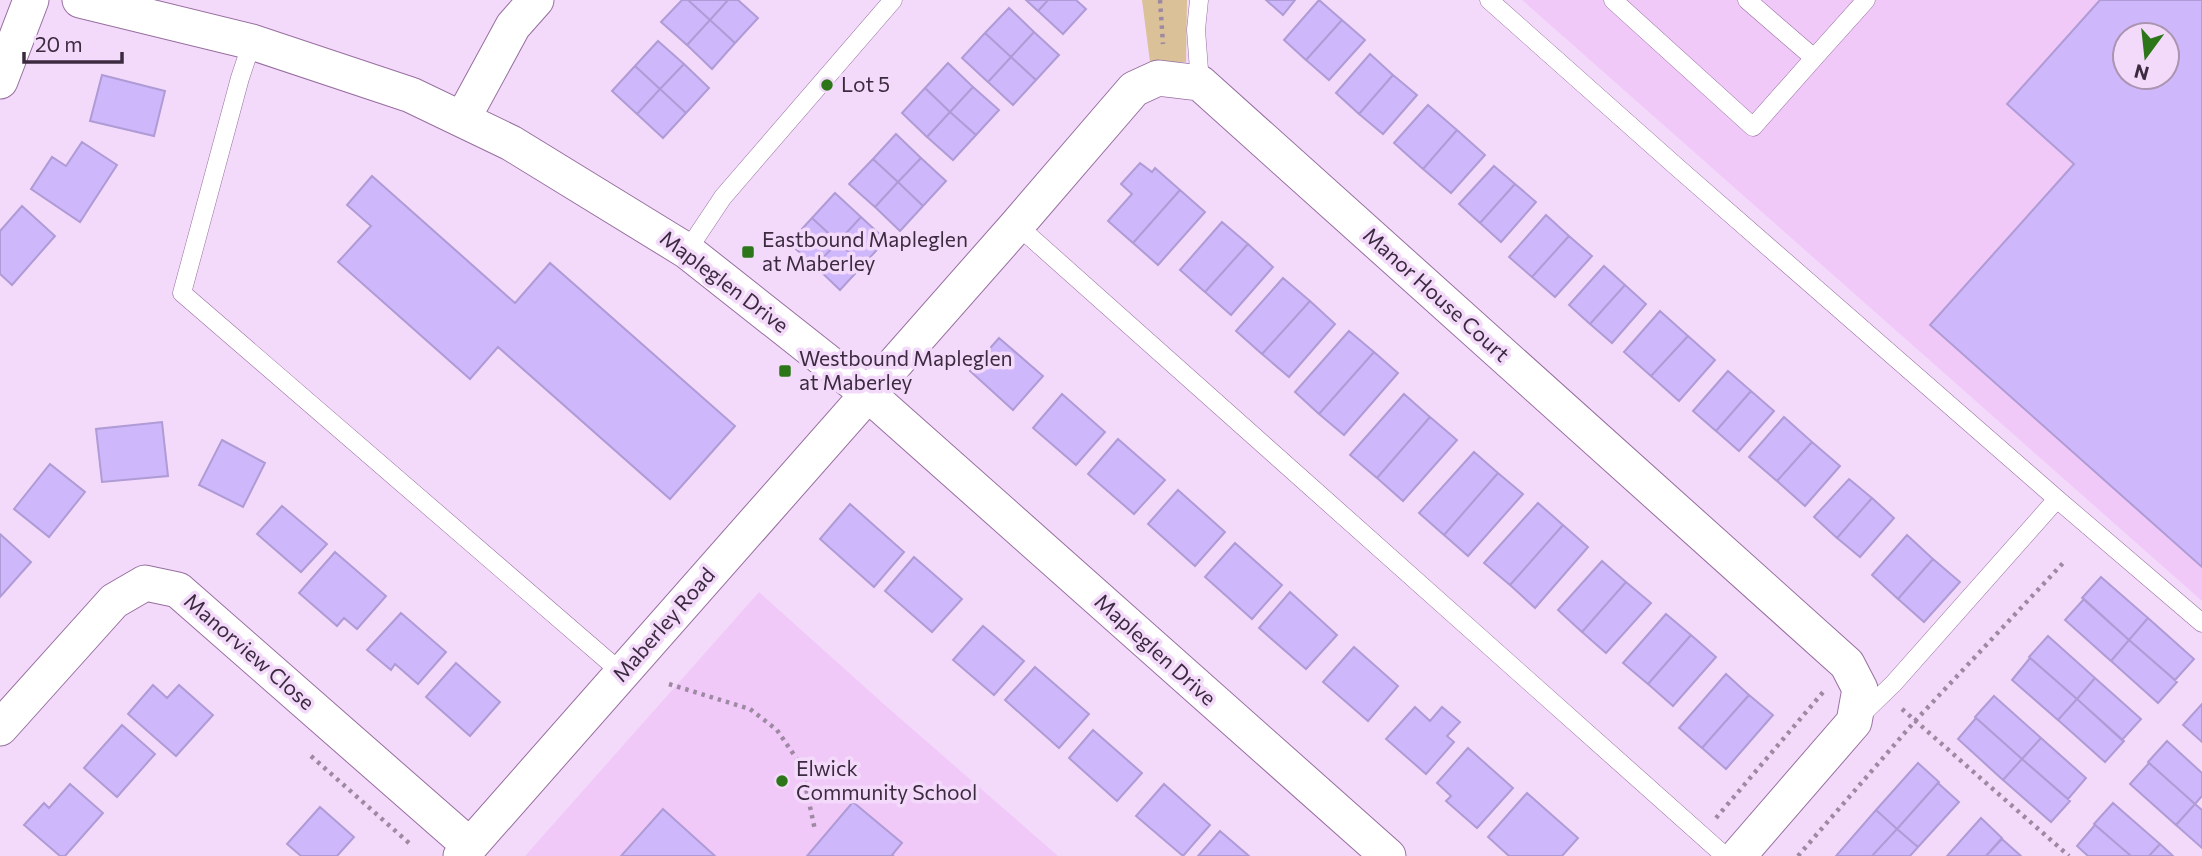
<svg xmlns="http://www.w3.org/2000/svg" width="2202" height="856" font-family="Commissioner,sans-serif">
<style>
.built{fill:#f0c9f9;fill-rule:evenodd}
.green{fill:#dac198}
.building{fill:#ceb7fa;stroke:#af9bd5;stroke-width:2;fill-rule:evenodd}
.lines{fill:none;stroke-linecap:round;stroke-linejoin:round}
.service-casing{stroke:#976fa0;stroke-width:19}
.minor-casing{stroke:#976fa0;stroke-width:37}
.path{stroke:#9e89a3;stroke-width:4.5;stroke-dasharray:3.5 5;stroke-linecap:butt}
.service{stroke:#fff;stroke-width:18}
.minor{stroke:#fff;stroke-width:35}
.poi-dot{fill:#2c7519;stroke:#f4dafa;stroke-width:2.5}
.labels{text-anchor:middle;stroke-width:7;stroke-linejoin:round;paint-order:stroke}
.poi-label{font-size:21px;fill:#3c2b40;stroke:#f4dafa;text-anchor:start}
.street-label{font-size:21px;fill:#3c2b40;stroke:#f4dafa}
</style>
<rect width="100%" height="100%" fill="#f4dafa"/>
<path class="built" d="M1522,0H2202V601ZM2125,35H2167V77H2125Z
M759,592L886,706L1058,856H525Z"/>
<path class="green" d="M1142,0H1187L1186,62H1150Z"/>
<path class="building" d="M682,0H688L710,20L687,45L661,22Z
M688,0H728L710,20Z
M728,0H738L758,18L735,43L710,20Z
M1026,0H1048L1038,11Z
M1048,0H1076L1086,9L1063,34L1038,11Z
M1266,0H1295L1283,15Z
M1319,0L1342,20L1306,60L1284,40Z
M2100,0H2202V567L1930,325L2074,164L2007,104ZM2125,35H2167V77H2125Z
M1009,8L1034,32L1011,57L985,33Z
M710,20L735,43L712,69L687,45Z
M1342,20L1365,40L1329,80L1306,60Z
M1034,32L1059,55L1036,80L1011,57Z
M985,33L1011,57L988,82L962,58Z
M658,41L684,64L660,89L635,66Z
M1370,54L1393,75L1359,114L1336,93Z
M1011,57L1036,80L1013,105L988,82Z
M948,63L973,87L950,112L925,88Z
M684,64L709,88L686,113L660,89Z
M635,66L660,89L637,114L612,91Z
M102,75L165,91L154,136L90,121Z
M1393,75L1417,95L1383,134L1359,114Z
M973,87L999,110L976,135L950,112Z
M925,88L950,112L927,137L902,113Z
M660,89L686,113L663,138L637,114Z
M1428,105L1457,130L1423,169L1394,143Z
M950,112L976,135L953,160L927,137Z
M1457,130L1485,155L1451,193L1423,169Z
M896,134L921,158L898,182L873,159Z
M82,142L117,165L80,222L31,189L52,157L66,166Z
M921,158L946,181L923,206L898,182Z
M873,159L898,182L875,207L849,184Z
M1140,163L1152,172L1155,168L1180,190L1133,243L1108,221L1132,194L1121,184Z
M1494,166L1515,184L1480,223L1459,204Z
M372,176L515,303L550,263L735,426L670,499L498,347L470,379L338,262L371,226L347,205Z
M898,182L923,206L900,231L875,207Z
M1515,184L1536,202L1501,242L1480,223Z
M1180,190L1205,212L1158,265L1133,243Z
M835,193L861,217L838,242L812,218Z
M22,206L55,236L12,285L0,274V231Z
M1546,215L1569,236L1532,277L1509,257Z
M861,217L886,240L863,265L838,242Z
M812,218L838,242L815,266L789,243Z
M1222,222L1248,244L1205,292L1180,270Z
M1569,236L1592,256L1555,297L1532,277Z
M838,242L863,265L840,290L815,266Z
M1248,244L1273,267L1231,315L1205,292Z
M1604,266L1625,285L1590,324L1569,305Z
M1283,278L1310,301L1262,354L1236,331Z
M1625,285L1646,304L1612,343L1590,324Z
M1310,301L1335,324L1289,377L1262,354Z
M1660,311L1688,336L1651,376L1624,352Z
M1349,331L1374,352L1319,414L1295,392Z
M1688,336L1715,360L1679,401L1651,376Z
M999,338L1043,376L1013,410L970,371Z
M1374,352L1398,373L1344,435L1319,414Z
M1728,371L1751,391L1716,431L1693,411Z
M1751,391L1774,411L1739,451L1716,431Z
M1062,394L1105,432L1076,465L1033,428Z
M1404,394L1430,417L1377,478L1350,455Z
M1430,417L1457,440L1403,501L1377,478Z
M1784,417L1812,442L1777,481L1749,457Z
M162,422L168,476L102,482L96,429Z
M1118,439L1165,480L1134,514L1088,474Z
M222,440L265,463L243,507L199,485Z
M1812,442L1840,466L1805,506L1777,481Z
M1474,452L1498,473L1444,535L1419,513Z
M50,464L85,492L49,537L14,509Z
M1498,473L1523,494L1468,556L1444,535Z
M1849,479L1872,498L1837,538L1814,517Z
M1178,490L1225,532L1195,566L1148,524Z
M1872,498L1894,518L1860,557L1837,538Z
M1538,503L1563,525L1510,585L1484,563Z
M850,504L904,552L874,587L820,539Z
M282,506L327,544L301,572L257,534Z
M1563,525L1588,547L1535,608L1510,585Z
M0,534L31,562L0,597Z
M1907,535L1933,559L1898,599L1872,575Z
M1235,543L1282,585L1252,619L1205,577Z
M335,552L386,596L357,629L344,618L337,626L299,593Z
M914,557L962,599L932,632L885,591Z
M1933,559L1960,582L1924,622L1898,599Z
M1602,561L1626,582L1582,632L1558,610Z
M2101,577L2148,618L2129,640L2082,598Z
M1626,582L1651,603L1606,653L1582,632Z
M1290,592L1337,635L1306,669L1259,628Z
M2084,599L2129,640L2111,661L2065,620Z
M401,613L446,652L418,684L395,664L391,670L367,650Z
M1666,614L1691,635L1648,684L1623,663Z
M2148,618L2194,659L2175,680L2129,640Z
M983,626L1024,661L994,695L953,660Z
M1691,635L1716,657L1673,706L1648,684Z
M2048,636L2095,678L2077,699L2029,657Z
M2129,640L2177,682L2158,703L2111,661Z
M1354,647L1398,686L1368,721L1323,682Z
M2030,658L2077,699L2058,720L2012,680Z
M456,663L500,702L470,736L426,697Z
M1035,667L1089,714L1059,748L1005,700Z
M1726,674L1749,695L1702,748L1679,728Z
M2095,678L2141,719L2122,740L2077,699Z
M153,685L167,698L179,685L213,715L176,756L128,714Z
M1749,695L1773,715L1726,769L1702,748Z
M1994,696L2041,738L2022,759L1975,717Z
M2077,699L2124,741L2105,762L2058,720Z
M2202,704V742L2183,725Z
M1415,707L1430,721L1442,707L1460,722L1447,736L1454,742L1426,774L1386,739Z
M1976,718L2022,759L2003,780L1958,739Z
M122,725L155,754L117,797L84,768Z
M1093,730L1142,773L1117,801L1069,758Z
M2041,738L2086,778L2068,799L2022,759Z
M2167,741L2202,773V796L2195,804L2148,762Z
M1468,748L1513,788L1477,828L1446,801L1451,796L1437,783Z
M2022,759L2070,801L2051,822L2003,780Z
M1918,763L1939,782L1897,829L1876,810Z
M2149,763L2195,804L2176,825L2130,784Z
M1938,783L1959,802L1918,847L1897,829Z
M70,784L103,813L65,856H60L24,825L44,803L49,808Z
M1164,784L1210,825L1183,856L1136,816Z
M1527,793L1578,838L1562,856H1509L1488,837Z
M853,802L902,843L892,855L894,856H807Z
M2113,803L2160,844L2149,856H2131L2094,824Z
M2195,804L2202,810V848L2176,825Z
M320,807L354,837L337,856H301L287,844Z
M663,809L715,856H621Z
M1876,810L1897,829L1872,856H1836Z
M1981,818L2002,838L1986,856H1947Z
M2095,825L2131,856H2088L2077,846Z
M1897,829L1918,847L1910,856H1872Z
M1220,831L1249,856H1198Z
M2002,839L2021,856H1986Z
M2160,844L2173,856H2149Z"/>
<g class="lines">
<defs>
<path id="service" d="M1199,0L1196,30L1200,83
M1489,0L1678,168L2057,499L1894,683L1859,717
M1613,0L1753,127L1814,58L1747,0
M252,42L240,78L182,293L622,673
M1814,58L1866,0
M1017,225L1725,856
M687,251L723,197L893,0
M2057,499L2202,623"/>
<path id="minor" d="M80,0L252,42L411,95L511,143L687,251L868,394L1388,856
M0,81L31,0
M463,118L513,26L536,0
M0,728L114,601L145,583L178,590L470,846
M461,856L1017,225L1134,89L1158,78L1200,83L1847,664L1860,689L1854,722L1738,856"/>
</defs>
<use href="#service" class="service-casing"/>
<use href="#minor" class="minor-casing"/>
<path class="path" d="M1160,0L1163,44
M669,684L750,709L777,730L801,765L815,830
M1902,709L2069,856
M311,756L409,843
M1716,818L1824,691
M1798,856L1915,721L2065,561"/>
<use href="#service" class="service"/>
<use href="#minor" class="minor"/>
</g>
<g class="poi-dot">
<circle cx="827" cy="85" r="7"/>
<rect x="741" y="245" width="14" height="14" rx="3.5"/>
<rect x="778" y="364" width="14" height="14" rx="3.5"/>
<circle cx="782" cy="781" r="7"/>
</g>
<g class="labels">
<g class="poi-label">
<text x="841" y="92">Lot 5</text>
<text x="762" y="247">Eastbound Mapleglen<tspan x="762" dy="24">at Maberley</tspan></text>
<text x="799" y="366">Westbound Mapleglen<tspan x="799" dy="24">at Maberley</tspan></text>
<text x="796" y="776">Elwick<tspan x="796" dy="24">Community School</tspan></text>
</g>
<g class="street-label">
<text transform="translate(724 282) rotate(37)" y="7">Mapleglen Drive</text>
<text transform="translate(1436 295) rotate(42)" y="7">Manor House Court</text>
<text transform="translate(664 625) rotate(-49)" y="7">Maberley Road</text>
<text transform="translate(1155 650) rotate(42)" y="7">Mapleglen Drive</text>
<text transform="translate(249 652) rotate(41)" y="7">Manorview Close</text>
</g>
</g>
<g transform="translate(2146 56) rotate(195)"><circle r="33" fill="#f4dafa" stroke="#aa94b0" stroke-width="2"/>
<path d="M0-5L12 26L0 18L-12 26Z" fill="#2c7519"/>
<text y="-10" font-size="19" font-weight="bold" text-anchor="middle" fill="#3c2b40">N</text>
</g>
<path d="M24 52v10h98v-10" fill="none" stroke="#3c2b40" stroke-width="3.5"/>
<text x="35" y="52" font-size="21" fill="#3c2b40" stroke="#f4dafa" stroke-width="5" paint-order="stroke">20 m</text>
</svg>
